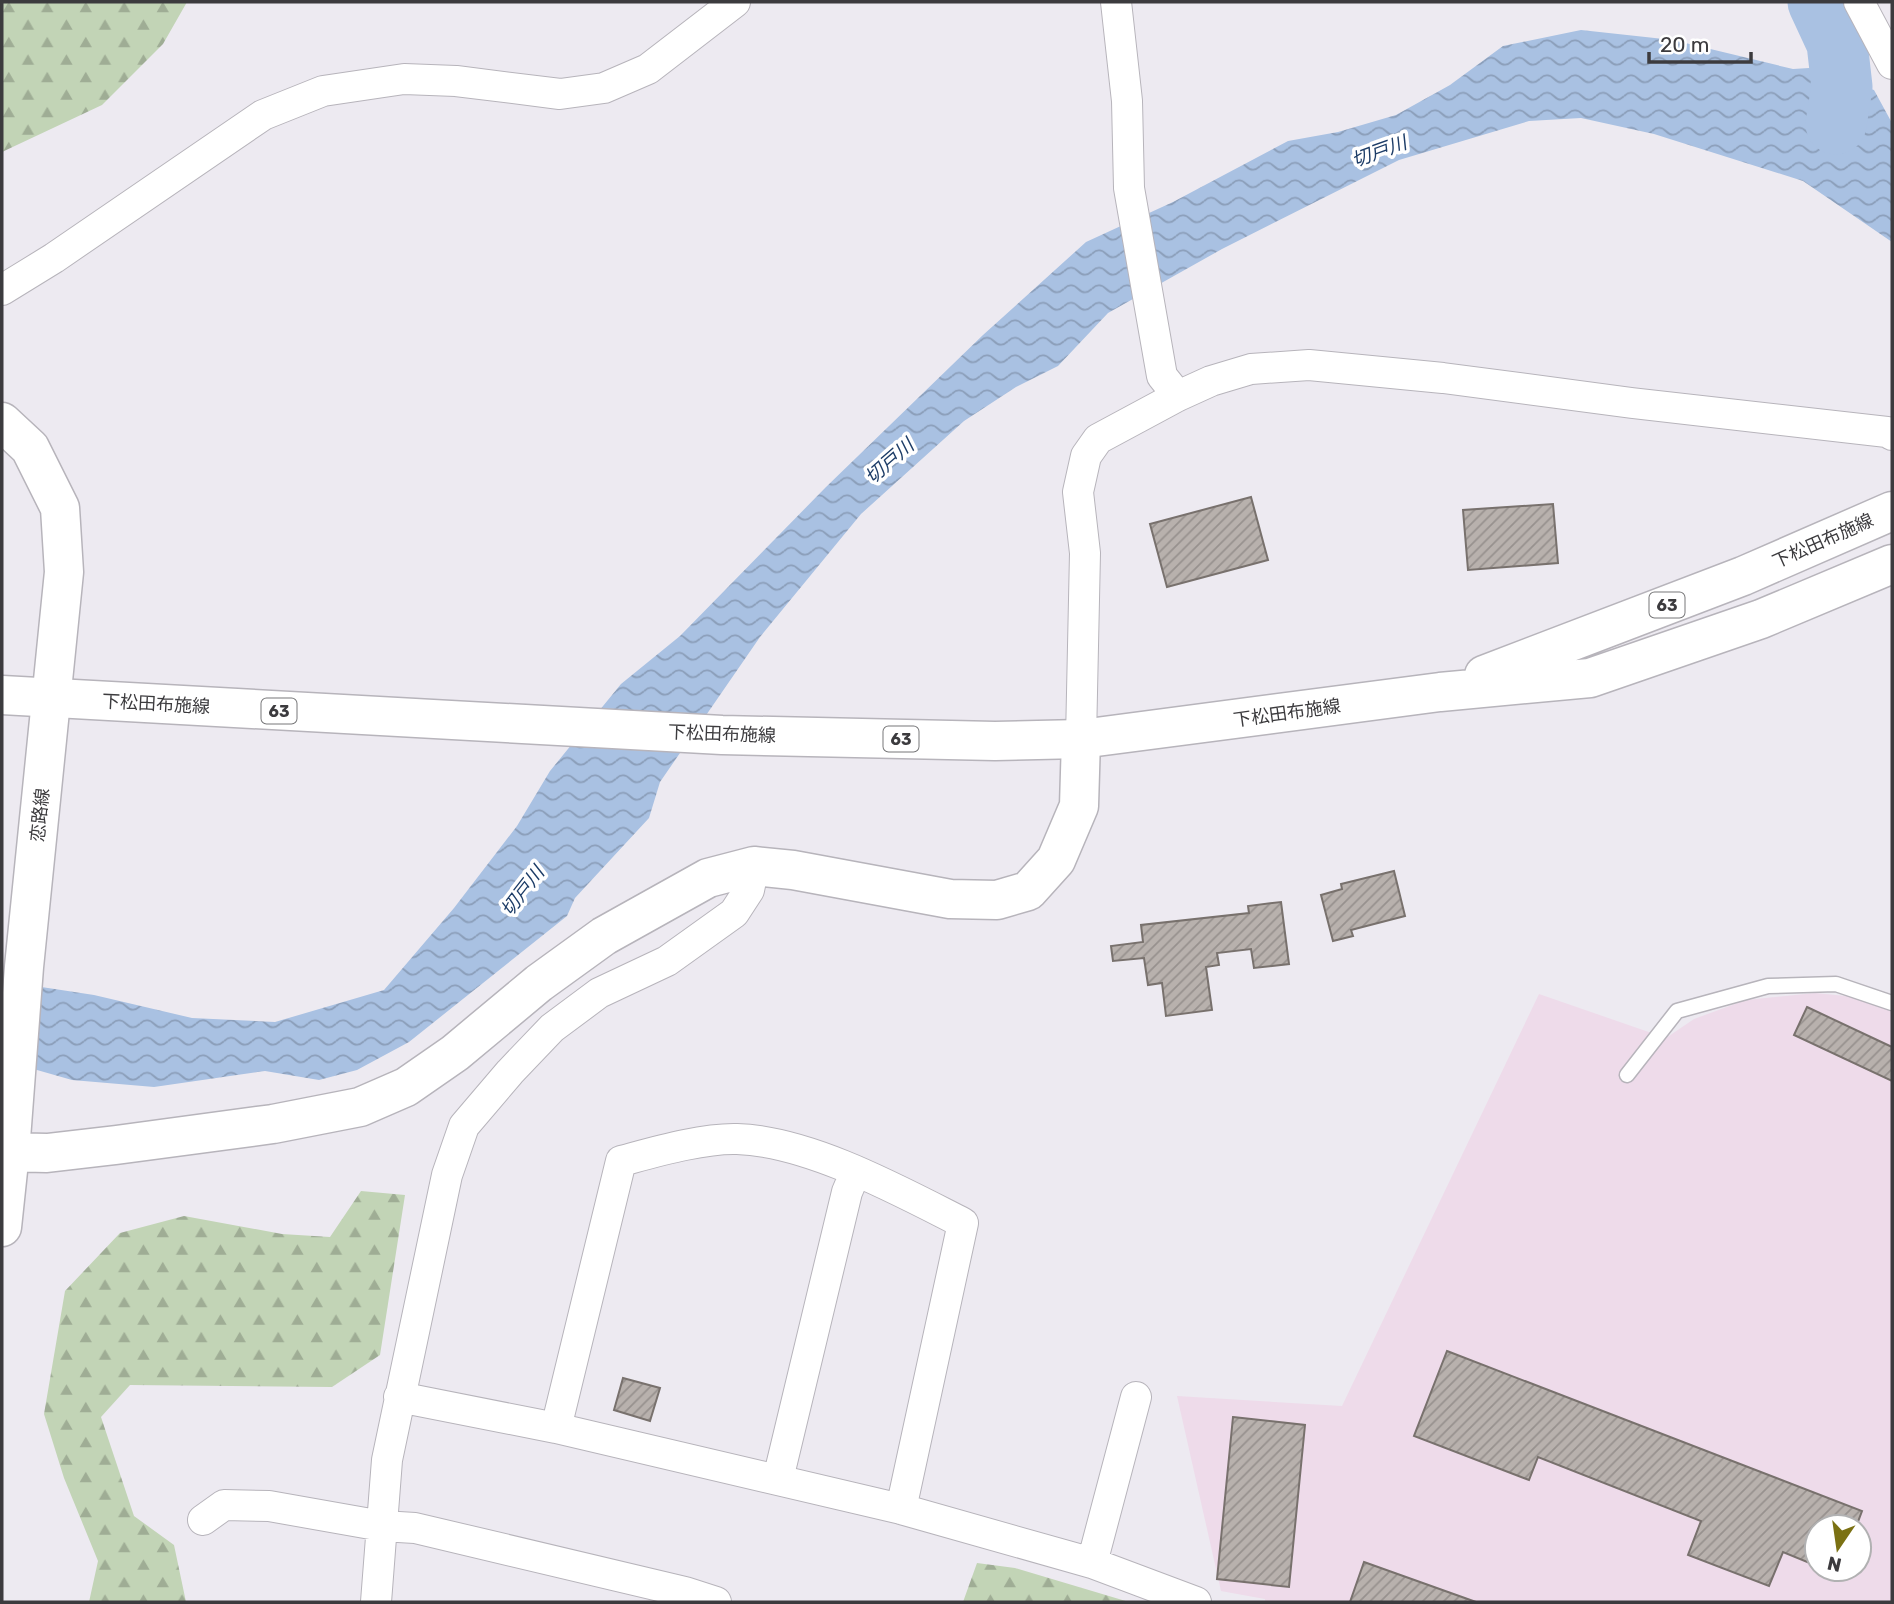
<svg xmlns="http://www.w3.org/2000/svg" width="1894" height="1604" font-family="Rubik,'Noto Sans JP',sans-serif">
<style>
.education{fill:#eedbea;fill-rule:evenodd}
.forest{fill:url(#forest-firs)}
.water{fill:url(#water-waves)}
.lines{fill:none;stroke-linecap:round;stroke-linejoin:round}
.river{stroke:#a9c1e2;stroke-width:61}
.building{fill:url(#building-hatch);stroke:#78716d;stroke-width:2}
.lane-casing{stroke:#b7b4bb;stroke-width:17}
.street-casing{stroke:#b7b4bb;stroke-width:32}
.secondary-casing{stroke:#b7b4bb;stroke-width:41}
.primary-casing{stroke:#b7b4bb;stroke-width:41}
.lane{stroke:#fff;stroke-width:14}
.street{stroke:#fff;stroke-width:30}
.secondary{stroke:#fff;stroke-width:38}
.primary{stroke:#fff;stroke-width:38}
.labels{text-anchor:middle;stroke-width:7;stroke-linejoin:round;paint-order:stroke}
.shield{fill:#fff;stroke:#767678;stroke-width:2}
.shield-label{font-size:16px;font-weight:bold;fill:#3c3b3e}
.street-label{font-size:18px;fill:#3c3b3e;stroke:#fff}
.water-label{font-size:19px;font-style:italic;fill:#1c3c67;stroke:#fff}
</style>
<defs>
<pattern id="forest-firs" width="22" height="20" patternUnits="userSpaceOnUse" patternTransform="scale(1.75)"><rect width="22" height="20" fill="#c2d4b6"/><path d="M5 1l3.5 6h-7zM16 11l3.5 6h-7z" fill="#9fad95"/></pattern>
<pattern id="water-waves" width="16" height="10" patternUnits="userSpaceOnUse" patternTransform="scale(1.75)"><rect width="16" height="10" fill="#a9c1e2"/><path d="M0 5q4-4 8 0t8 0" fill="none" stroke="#8b9eb9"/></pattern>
<pattern id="building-hatch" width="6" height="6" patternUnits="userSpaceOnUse" patternTransform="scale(1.75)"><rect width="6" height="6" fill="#b8b1ad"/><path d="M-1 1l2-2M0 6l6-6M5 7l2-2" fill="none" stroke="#97918e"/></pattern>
</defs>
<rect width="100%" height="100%" fill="#edeaf1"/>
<path class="education" d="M1815,993L1856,997L1892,1011V1602H1265V1599L1221,1591L1177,1396L1342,1406L1539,994L1666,1038L1694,1019L1746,1000ZM1817,1527H1859V1569H1817Z"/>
<path class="forest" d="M2,2H187L163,44L102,105L2,152Z
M361,1191L405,1195L380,1355L332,1387L130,1385L101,1417L134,1516L174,1545L186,1602H89L98,1561L64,1478L44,1414L65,1291L120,1233L184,1216L282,1234L330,1237Z
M977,1563L1015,1568L1129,1602H963Z"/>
<path class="water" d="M1581,30L1673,40L1793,69L1809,68L1874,90L1892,123V242L1803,181L1654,134L1581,118L1529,121L1399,160L1222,249L1108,313L1058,366L1016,387L964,421L861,514L760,637L660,782L649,818L575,898L567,916L409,1042L357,1070L319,1080L265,1071L154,1087L72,1080L2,1060V981L94,995L192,1018L275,1022L384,990L454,908L517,826L550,771L621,684L680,636L826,487L983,335L1086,242L1173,202L1288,141L1338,132L1396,115L1450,85L1503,46Z"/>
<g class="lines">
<path class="river" d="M1818,2L1837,43L1842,87L1836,124"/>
</g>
<path class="building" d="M1251,497L1268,560L1167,587L1150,524Z
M1553,504L1558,563L1468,570L1463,510Z
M1394,871L1405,916L1351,930L1353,936L1333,941L1321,895L1342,889L1341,884Z
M1281,902L1289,964L1254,968L1251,949L1217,953L1219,965L1206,967L1212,1010L1166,1016L1162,983L1148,985L1144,958L1113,961L1111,946L1143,942L1141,925L1249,913L1248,906Z
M1807,1007L1892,1047V1081L1794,1035Z
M1447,1351L1862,1511L1856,1527H1817V1566L1783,1552L1769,1586L1688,1555L1701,1521L1538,1457L1529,1480L1414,1436Z
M623,1378L660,1388L650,1421L614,1410Z
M1233,1417L1305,1425L1289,1587L1217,1579Z
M1364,1562L1476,1602H1350Z"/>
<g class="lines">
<defs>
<path id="lane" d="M1627,1075L1677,1011L1768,986L1836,984L1892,1003"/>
<path id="street" d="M1116,2L1127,101L1129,188L1162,376L1178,396
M1859,2L1892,64
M2,290L54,258L263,115L323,91L404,79L456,81L560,94L604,88L648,69L735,2
M1081,739L1085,553L1078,492L1086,456L1098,439L1178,396L1211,381L1251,369L1309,365L1443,378L1632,403L1887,432L1892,435
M399,1397L556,1428L901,1509L1092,1563L1196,1602
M556,1428L621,1161C655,1152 703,1138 737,1139C809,1141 900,1191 963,1223L901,1509
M778,1479L847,1192L856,1171
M203,1520L224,1505L269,1506L382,1526L415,1528L685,1592L716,1602
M1092,1563L1136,1397
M376,1602L387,1460L447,1175L464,1126L510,1072L552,1028L599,993L667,961L734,913L749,890L754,866"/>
<path id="secondary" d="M2,422L30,448L60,508L64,572L24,967L10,1152L2,1227
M2,1152L47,1153L116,1145L273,1124L360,1107L406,1087L455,1053L539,983L604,936L708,878L754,866L793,870L950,899L997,900L1028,891L1056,860L1079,806L1081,739"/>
<path id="primary" d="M1484,675L1743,576L1892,511
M2,695L722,735L995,741L1081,739L1440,692L1590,678L1761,619L1892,564"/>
</defs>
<use href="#lane" class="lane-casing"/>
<use href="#street" class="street-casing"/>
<use href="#secondary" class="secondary-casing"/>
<use href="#primary" class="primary-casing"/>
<use href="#lane" class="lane"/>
<use href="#street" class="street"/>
<use href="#secondary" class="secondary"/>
<use href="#primary" class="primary"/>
</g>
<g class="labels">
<g class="shield">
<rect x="1649.5" y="592.5" width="35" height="25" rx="5"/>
<rect x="261.5" y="698.5" width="35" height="25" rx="5"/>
<rect x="883.5" y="726.5" width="35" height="25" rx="5"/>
</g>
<g class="shield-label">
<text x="1667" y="611">63</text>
<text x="279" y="717">63</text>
<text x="901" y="745">63</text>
</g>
<g class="street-label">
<text transform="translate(1823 541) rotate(-24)" y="6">下松田布施線</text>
<text transform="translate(156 704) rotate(3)" y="6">下松田布施線</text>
<text transform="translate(1287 713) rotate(-8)" y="6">下松田布施線</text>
<text transform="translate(722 734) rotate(2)" y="6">下松田布施線</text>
<text transform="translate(40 815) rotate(-84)" y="6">恋路線</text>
</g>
<g class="water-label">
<text transform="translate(1379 151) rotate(-20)" y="7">切戸川</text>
<text transform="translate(889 461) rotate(-41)" y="7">切戸川</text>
<text transform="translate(522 891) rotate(-52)" y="7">切戸川</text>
</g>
</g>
<rect width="1894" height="1604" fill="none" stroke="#3c3b3e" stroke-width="7"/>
<g transform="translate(1838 1548) rotate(193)"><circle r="33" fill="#ffffff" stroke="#b1b1b2" stroke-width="2"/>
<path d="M0-5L12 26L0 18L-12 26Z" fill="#7b7113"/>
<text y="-10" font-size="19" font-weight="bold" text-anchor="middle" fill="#3c3b3e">N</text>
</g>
<path d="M1649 52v10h102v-10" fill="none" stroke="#3c3b3e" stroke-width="3.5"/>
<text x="1660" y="52" font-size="21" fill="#3c3b3e" stroke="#ffffff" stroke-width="5" paint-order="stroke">20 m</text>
</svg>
